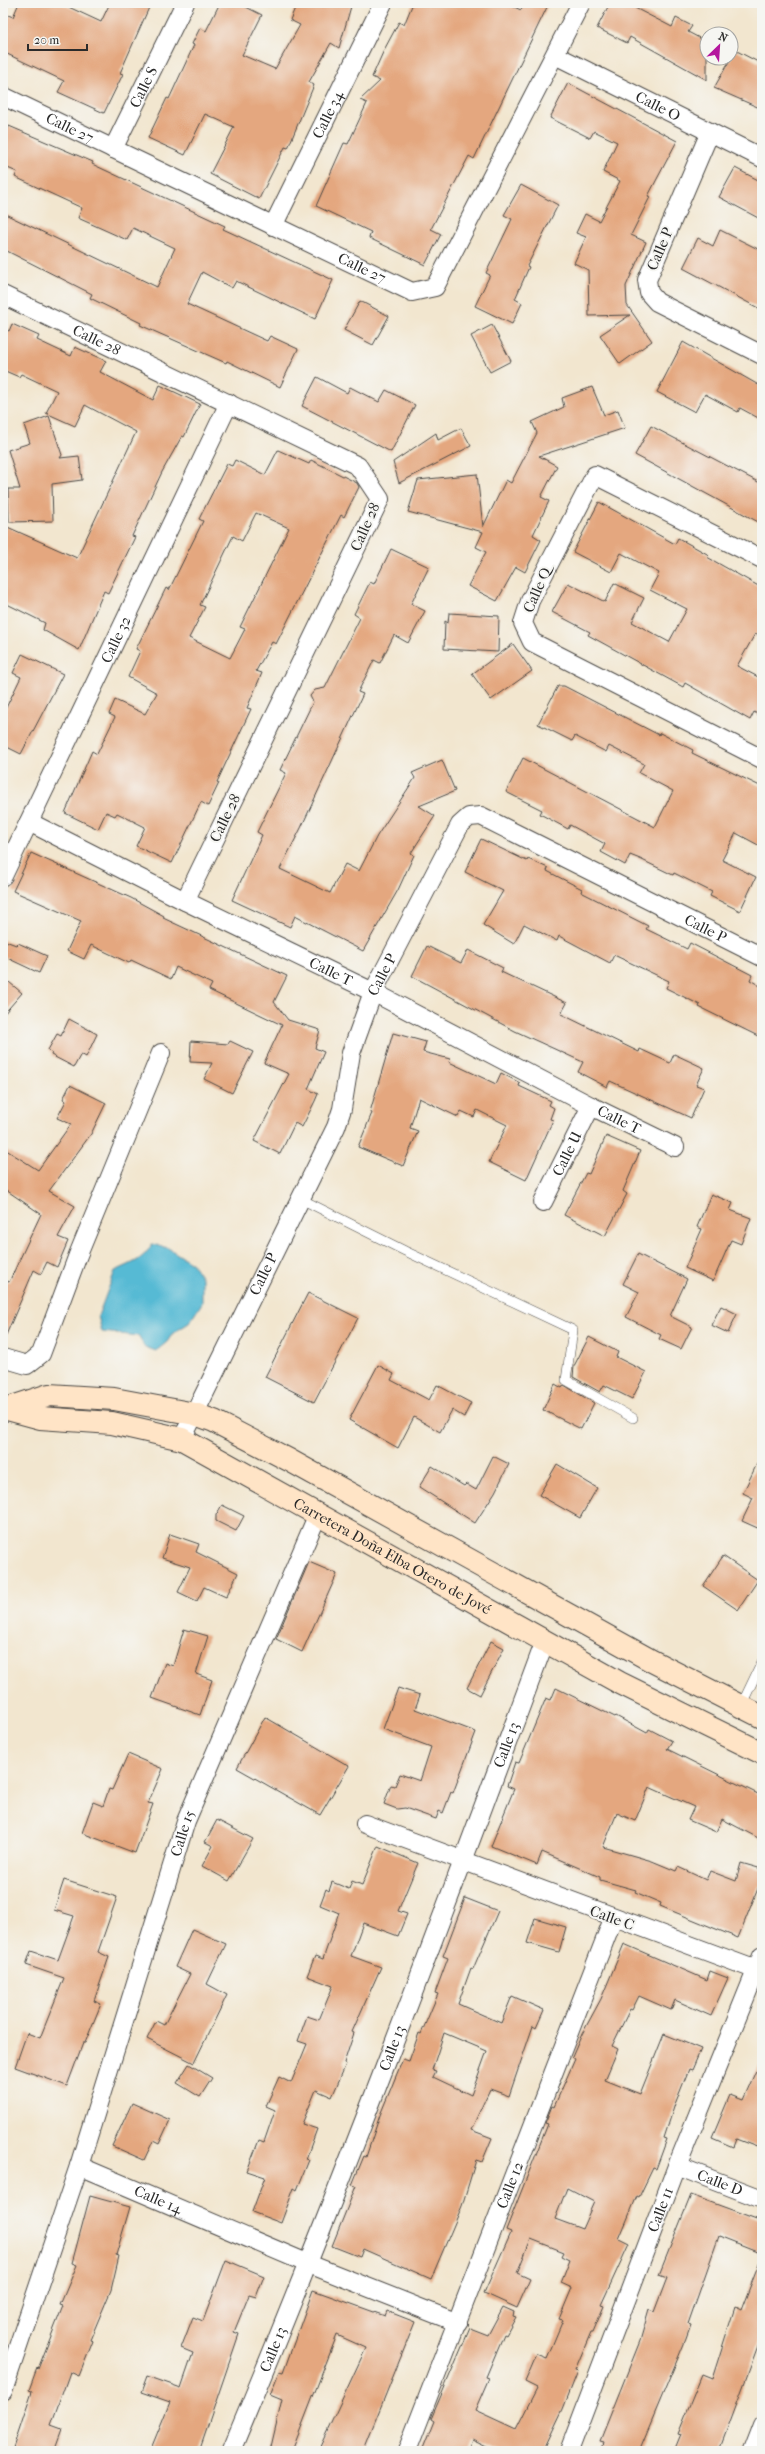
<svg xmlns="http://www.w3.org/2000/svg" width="765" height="2454" font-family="'IM FELL French Canon',serif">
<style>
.water{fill:#56bad4;stroke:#407280}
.building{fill:#e4a77f;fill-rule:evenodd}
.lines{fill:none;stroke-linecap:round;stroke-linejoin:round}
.lane-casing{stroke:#494744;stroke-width:10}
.street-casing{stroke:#494744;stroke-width:20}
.secondary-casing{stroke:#494744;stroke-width:24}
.lane{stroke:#fff;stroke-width:9}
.street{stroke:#fff;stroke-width:18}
.secondary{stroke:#ffe4c6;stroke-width:22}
.labels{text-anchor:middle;stroke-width:4;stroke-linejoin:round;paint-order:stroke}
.street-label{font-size:15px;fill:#2b2b2b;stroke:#f6f6f2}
</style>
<rect width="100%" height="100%" fill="#f6f6f2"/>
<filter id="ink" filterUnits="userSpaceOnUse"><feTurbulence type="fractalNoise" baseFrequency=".025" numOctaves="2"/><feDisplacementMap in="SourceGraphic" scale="8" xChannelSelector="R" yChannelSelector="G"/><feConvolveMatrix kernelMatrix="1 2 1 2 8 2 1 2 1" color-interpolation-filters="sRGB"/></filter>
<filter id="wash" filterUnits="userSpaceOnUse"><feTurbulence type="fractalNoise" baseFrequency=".012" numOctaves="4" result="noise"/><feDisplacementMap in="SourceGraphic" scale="16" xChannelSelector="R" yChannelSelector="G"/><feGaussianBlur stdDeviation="0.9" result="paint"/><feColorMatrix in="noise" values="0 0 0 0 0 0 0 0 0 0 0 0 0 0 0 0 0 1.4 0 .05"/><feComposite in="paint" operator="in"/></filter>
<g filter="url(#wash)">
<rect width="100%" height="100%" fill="#f2e6cf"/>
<path class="water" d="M152,1244L168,1248L192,1263L202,1278V1303L189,1323L173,1333L167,1342L156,1351L145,1347L138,1336L102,1332L98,1316L115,1271C130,1264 144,1260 152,1244Z"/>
<g id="blocks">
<path class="building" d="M19,3H60L101,22L110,3H151L120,73L123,74L104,113L58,92L64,81L3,52V13L13,17Z
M220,3H238L262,15L242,55L275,69L300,25L290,20L297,3H352L339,48L331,43L309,82L314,85L288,148L285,147L259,199L210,174L234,127L205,114L185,155L148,138L167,98L169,99L194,45L192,44L200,28L206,31Z
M413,3H505L521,10L524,3H549L474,159L469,156L431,229L441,234L425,265L369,238L371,232L316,206L344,143L348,144L367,103L360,100L380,81L372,77L384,50L399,22L404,25Z
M610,3H637L635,8L672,27L676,18L692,26L688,32L707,42V80L630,37L627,43L597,28Z
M733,49L762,64V109L714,88L731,58Z
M568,83L677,141L648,196L650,197L631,235L646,242L626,286L627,305L652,341L620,364L600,335L630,315L589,316L588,270L574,263L586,237L576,233L585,214L599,221L620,181L603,172L617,142L594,131L590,138L550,118Z
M9,126L93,162L92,164L225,226L223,229L333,280L315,319L236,281L232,288L202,272L187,304L267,341L270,336L298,349L280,387L227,361L226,363L140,325L141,323L90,298L92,294L3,249V213L157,287L175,248L133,228L127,240L78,218L82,208L15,177L17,172L3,166V139Z
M735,168L762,182V220L719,197Z
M521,185L558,205L527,266L529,267L515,299L522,303L512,324L475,306L490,275L486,273L512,219L504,215Z
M720,230L762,251V310L683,268L698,238L713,246Z
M360,301L389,316L373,345L344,330Z
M12,324L39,336L37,340L71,356L75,347L106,361L100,372L153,400L160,385L200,404L184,437L182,436L162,472L132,536L135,537L108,593L104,591L79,650L43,630L45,623L3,602V525L77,558L136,432L85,405L75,426L46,413L57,391L21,374L19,377L3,370V328L9,331Z
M492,325L511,361L490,372L471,336Z
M683,342L762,387V420L740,408L738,412L705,394L695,412L657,392Z
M317,377L347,393L350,387L379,402L386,390L415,405L391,452L302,406Z
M592,387L604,415L618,410L625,428L539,456L557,466L541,497L549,501L533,535L541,540L525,572L516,567L497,601L468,586L486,552L476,547L483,532L408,512L418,480L477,474L483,527L506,480L511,483L537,433L532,422L564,407L562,398Z
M49,416L62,455L60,458L79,456L82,480L52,484L53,521L9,522L8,489H20L8,450L30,443L24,425Z
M651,426L762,484V524L635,455Z
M461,428L471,446L399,483L393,462L436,433L438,440Z
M278,450L309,464L311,460L357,483L359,487L344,517L341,515L276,644L272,642L256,671L262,673L247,708L251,709L217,782L219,783L208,806L201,802L172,863L136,846L145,827L117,813L115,816L106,812L98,829L65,813L92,751L97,754L115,717L109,714L115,700L145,714L157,693L128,677L140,651L136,649L166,588L169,590L203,521L199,519L227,464L232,466L235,460L265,475ZM256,513L289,528L240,627L245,629L230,658L189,638L205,607L200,605L233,536L242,541Z
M599,502L675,544L678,538L709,555L707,557L762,588V637L755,634L737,666L762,679V717L754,712L750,720L685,683L683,687L588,635L590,632L552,612L568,583L605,602L614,583L644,598L632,622L669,642L687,609L650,590L659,573L621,553L611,572L573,552Z
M391,549L429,567L411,604L425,611L408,643L394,635L380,663L374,660L358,692L363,694L301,828L280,869L330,893L345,864L359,871L377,836L415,778L412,773L442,760L455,791L419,806L435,816L411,853L414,855L398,890L363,951L295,916L290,927L232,900L262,835L257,832L286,773L280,770L313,702L310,696L315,690L325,688L360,618L354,614L370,582L374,584Z
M449,613L499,616L498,652L444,649L445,621L448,623Z
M513,644L532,671L491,700L472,674Z
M22,654L63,674L21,754L3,745V714L21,677L13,673Z
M558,686H564L659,735L660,733L693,750L692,753L762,787V847L736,833L722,860L756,877L740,911L710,896L712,892L674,873L673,875L640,859L630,855L625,865L601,852L605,844L570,825L568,829L540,814L542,810L506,792L523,758L655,827L673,791L639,773L644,764L609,746L606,752L575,736L572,741L538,724Z
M481,839L527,861L528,859L548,868L547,871L582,889L581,892L648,926L646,929L687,949L690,943L752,975L750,980L762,987V1038L699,1007L700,1005L666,988L669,981L614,955L610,963L559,936L557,941L524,924L514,944L483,925L503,891L465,872Z
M31,853L131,898L164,916L163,918L287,976L274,1002L288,1020L320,1030L315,1048L324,1052L308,1089L318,1094L315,1101L302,1127L295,1123L280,1154L254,1141L289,1074L264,1063L282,1025L209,990L212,984L176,967L171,979L131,960L129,963L91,945L84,959L67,951L81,921L13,891Z
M3,940L16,945L18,943L47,956L39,973L3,956Z
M427,946L461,963L468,950L503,968L501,972L567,1003L561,1014L639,1052L640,1049L670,1063L674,1054L704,1068L696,1085L704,1088L691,1118L610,1081L607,1087L578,1072L583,1062L515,1031L412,976Z
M3,977L22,993L3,1015Z
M69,1019L97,1034L86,1057L81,1054L74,1067L51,1055L52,1053L48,1050L57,1034L61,1036Z
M393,1033L426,1042L423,1052L450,1059L449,1062L496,1084L501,1073L520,1083L519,1086L551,1101L549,1105L554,1108L550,1119L553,1120L526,1180L489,1162L507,1125L477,1110L474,1117L461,1111L458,1117L419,1098L410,1128L418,1131L403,1166L358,1147L372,1113L370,1112Z
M191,1041L228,1044L230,1041L253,1052L232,1093L204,1079L212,1063L190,1062Z
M70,1085L106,1103L91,1134L49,1191L75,1206L58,1237L68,1241L57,1267L47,1262L41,1274L34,1270L3,1342V1280L9,1282L41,1214L3,1188V1148L38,1170L71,1124L57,1118L66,1101L63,1099Z
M606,1136L640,1151L623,1191L627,1194L605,1236L564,1215L586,1173L589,1174Z
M711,1194L733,1203L730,1210L751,1218L741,1244L731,1240L713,1281L685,1268L702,1229L697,1227Z
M638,1254L687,1279L670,1316L692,1327L681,1349L659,1339L661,1335L626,1317L639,1292L623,1284Z
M308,1293L358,1318L314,1402L265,1377Z
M721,1306L737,1314L728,1333L711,1325Z
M589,1337L618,1352L616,1357L646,1372L632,1399L604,1385L600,1392L573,1377L574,1366Z
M378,1365L394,1374L391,1380L429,1400L437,1385L471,1403L464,1417L452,1410L440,1432L414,1417L398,1448L349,1420Z
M555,1384L562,1388L564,1385L594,1403L581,1429L543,1410Z
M762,1453V1530L742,1521L753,1498L743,1493Z
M493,1456L509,1464L495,1492L475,1523L419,1487L432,1466L464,1486L466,1484L476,1490Z
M557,1464L597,1488L580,1518L539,1495Z
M222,1505L244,1516L236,1531L216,1521V1515Z
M170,1534L199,1544L196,1552L238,1573L226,1597L204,1587L197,1601L178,1592L190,1567L162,1558Z
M723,1556L758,1580L738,1610L703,1586Z
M309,1562L337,1574L302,1652L276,1639Z
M184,1629L208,1636L196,1674L212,1680L200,1715L152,1698L165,1663L173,1666Z
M491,1641L504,1648L480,1695L467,1688Z
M398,1688L420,1695L415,1709L476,1732L453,1793L451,1792L443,1813L439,1811L436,1819L405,1808L397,1809L384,1804L391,1785L395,1786L400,1774L420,1781L431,1747L383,1729Z
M556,1688L615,1717L616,1716L647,1733L649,1729L672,1741L667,1749L762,1796V1840L722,1819L716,1832L688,1820L694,1807L649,1787L635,1821L617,1813L603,1847L652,1861L676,1871L678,1867L706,1880L710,1871L736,1881L741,1863L762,1869V1887L759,1886L738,1938L660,1906L661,1903L635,1892L636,1890L600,1880V1877L542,1852L537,1865L491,1846L514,1789L507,1786L515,1762L519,1763L546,1698L551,1700Z
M265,1717L349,1766L320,1815L237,1768Z
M128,1754L163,1769L148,1803L153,1804L135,1853L82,1833L93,1802L103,1806L109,1789L112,1790Z
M217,1820L253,1839L229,1881L202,1866L213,1846L205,1842Z
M378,1846L418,1863L398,1911L407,1914L398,1936L363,1923L351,1956L381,1967L352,2032L354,2033L344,2063L346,2064L332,2097L316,2090L302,2124L317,2129L306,2159L309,2160L297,2190L294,2188L281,2223L252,2212L265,2177L247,2171L259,2140L264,2142L275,2110L266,2106L279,2077L291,2083L307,2044L298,2041L307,2016L319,2020L333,1986L307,1976L315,1956L323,1959L339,1913L320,1905L326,1889L329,1891L332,1882L349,1889L352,1881L362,1885Z
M64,1880L117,1897L98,1952L109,1957L94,2001L101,2004L85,2043H83L67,2086L15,2067L27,2033L40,2038L64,1978L26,1965L31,1951L58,1960L74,1916L54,1910Z
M465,1898L498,1911L473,1969L471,1968L458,2004L501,2023L512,1996L544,2010L536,2028L533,2026L509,2096L490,2089L471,2130L492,2138L482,2162L476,2160L462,2206L431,2279L363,2249L360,2257L332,2246L356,2186L352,2185L364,2156L366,2157L380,2115L403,2059L409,2061L419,2033L421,2034L438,1994L435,1993L448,1958L443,1956ZM444,2033L487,2051L471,2095L433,2077L436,2071L432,2070Z
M535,1918L566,1927L559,1952L527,1943Z
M192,1929L226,1944L207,1984L227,1995L194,2063L147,2039L156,2021L164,2025L190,1974L175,1967Z
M624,1944L707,1980L710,1971L728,1978L711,2016L675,2000L671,2010L639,1996L632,2010L630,2009L612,2046L618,2049L605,2080L640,2094L664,2034L701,2049L692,2070L689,2069L675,2104L664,2138L667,2139L656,2169L653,2168L639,2197L637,2196L619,2239L629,2244L601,2305L604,2306L593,2332H591L575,2370L578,2371L563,2409L543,2451H497L472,2439L467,2451H422L434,2421L431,2419L470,2328L488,2335L503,2307L514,2312L513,2316L516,2317L506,2335L504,2334L486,2377L489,2378L475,2410L516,2429L537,2388L525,2382L537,2354L547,2358L563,2320L559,2319L572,2288L561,2283L570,2260L562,2256L564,2252L531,2239L517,2273L530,2279L517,2308L484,2293L511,2232L506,2230L548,2124L545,2123L552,2106L554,2107L575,2059L572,2057L582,2034L601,1999ZM567,2188L594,2202L582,2229L555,2219Z
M762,2057V2149L736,2139L733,2147L712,2138L730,2095L743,2100Z
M189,2064L212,2078L200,2097L177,2083Z
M132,2103L170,2120L159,2144L153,2141L144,2160L112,2146Z
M691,2195L762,2221V2253L719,2236L688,2324L691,2325L686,2339L639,2451H601L604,2442L600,2441L640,2341L649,2310L654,2312L667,2278L659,2275Z
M90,2196L130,2207L116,2255L119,2256L111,2290L90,2340L93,2341L79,2376L70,2372L51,2425L62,2429L54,2451H12L32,2391L29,2390L37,2368L38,2369L63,2306L60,2305L77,2265L72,2263Z
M761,2259L762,2336L719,2451H674L681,2434L678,2433L702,2375L712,2379L735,2307L741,2310Z
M226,2260L264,2276L256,2297L249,2295L234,2332L239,2334L199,2451H150L170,2402L141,2392L147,2376L181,2388L193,2353L181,2348L193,2317L203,2321Z
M313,2290L385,2316L387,2311L415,2322L363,2451H318L366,2348L337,2335L292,2451H270L282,2400L270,2395L279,2372L283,2373Z"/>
</g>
</g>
<g filter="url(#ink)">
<use href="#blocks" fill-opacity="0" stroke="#494744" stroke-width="1"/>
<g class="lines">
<defs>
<path id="lane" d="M301,1199L405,1251L573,1330L566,1380L633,1418
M741,1706L762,1662"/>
<g id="street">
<path id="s1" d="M555,55L762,158"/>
<path id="s2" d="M3,96L412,292L435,287L581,3"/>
<path d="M710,132L647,280L649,293L657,302L762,355"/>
<path id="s3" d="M113,149L185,3"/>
<path id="s4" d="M273,226L383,3"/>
<path id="s5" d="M3,295L358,466L380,499L185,901"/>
<path d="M762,559L595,475L530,601L523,623L532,642L762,759"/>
<path id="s6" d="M29,822L185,901L373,992L591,1106L675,1147"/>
<path id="s7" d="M3,876L229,403"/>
<path id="s8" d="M543,1202L591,1106"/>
<path d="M3,1358L27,1365L41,1354L78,1255L161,1053"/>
<path id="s9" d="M182,1439L336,1127L342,1109L351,1053L373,992L460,825L469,817L481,816L762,957"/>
<path d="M365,1824L762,1972"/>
<path id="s10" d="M79,2166L309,2264L458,2323"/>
<path id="s11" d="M677,2166L762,2199"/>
<path id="s12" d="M3,2391L79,2166L186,1821L318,1514"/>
<path id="s13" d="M231,2451C343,2184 444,1913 545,1641"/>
<path id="s14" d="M407,2451L613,1919"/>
<path id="s15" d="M569,2451L677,2166L762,1956"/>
<path d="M752,2451L762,2425"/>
</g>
<g id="secondary">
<path id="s16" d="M7,1409L40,1418L112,1423L182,1439L620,1683L762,1753"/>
<path d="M3,1410L49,1395L114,1399L195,1414L214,1421L289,1460L652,1661L762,1717"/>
</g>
</defs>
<use href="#lane" class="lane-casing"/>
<use href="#street" class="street-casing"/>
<use href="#secondary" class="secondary-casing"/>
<use href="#lane" class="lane"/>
<use href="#street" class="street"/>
<use href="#secondary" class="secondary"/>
</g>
</g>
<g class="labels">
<g class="street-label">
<text dy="5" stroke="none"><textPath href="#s3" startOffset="69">Calle S</textPath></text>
<text dy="5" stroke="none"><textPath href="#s1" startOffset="115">Calle O</textPath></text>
<text dy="5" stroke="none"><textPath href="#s4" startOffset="124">Calle 34</textPath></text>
<text dy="5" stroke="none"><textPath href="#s2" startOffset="74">Calle 27</textPath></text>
<text transform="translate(660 249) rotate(-67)" y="5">Calle P</text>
<text dy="5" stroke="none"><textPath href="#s2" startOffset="398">Calle 27</textPath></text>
<text dy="5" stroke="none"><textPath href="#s5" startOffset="104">Calle 28</textPath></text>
<text transform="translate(365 527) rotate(-66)" y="5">Calle 28</text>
<text transform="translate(537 590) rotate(-66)" y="5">Calle Q</text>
<text dy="5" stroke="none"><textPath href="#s7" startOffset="262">Calle 32</textPath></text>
<text transform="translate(225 818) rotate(-64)" y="5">Calle 28</text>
<text dy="5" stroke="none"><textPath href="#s9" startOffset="952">Calle P</textPath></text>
<text dy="5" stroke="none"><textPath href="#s6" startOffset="337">Calle T</textPath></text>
<text dy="5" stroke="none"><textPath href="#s9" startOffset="508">Calle P</textPath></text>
<text dy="5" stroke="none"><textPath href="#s6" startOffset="661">Calle T</textPath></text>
<text dy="5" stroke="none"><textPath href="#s8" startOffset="54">Calle U</textPath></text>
<text dy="5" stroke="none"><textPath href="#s9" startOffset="184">Calle P</textPath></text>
<text dy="5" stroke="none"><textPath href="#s16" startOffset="419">Carretera Doña Elba Otero de Jové</textPath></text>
<text dy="5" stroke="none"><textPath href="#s13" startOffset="758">Calle 13</textPath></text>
<text dy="5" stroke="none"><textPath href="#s12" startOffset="586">Calle 15</textPath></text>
<text transform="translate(612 1918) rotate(20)" y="5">Calle C</text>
<text dy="5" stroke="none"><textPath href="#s13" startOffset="434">Calle 13</textPath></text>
<text dy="5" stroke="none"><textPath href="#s11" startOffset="46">Calle D</textPath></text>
<text dy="5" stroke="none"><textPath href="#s14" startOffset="285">Calle 12</textPath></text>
<text dy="5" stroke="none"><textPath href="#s10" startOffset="86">Calle 14</textPath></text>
<text dy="5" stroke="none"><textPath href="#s15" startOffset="258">Calle 11</textPath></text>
<text dy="5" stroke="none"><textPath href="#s13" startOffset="110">Calle 13</textPath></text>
</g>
</g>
<rect width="765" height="2454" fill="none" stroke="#f6f6f2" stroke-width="16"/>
<g transform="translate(719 46) rotate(25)"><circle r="19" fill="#f6f6f2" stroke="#a5a5a2"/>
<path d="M0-3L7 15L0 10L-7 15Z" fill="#b5179e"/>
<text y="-6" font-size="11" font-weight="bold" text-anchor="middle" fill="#2b2b2b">N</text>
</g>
<path d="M28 44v6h59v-6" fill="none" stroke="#2b2b2b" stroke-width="2"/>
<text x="34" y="44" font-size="12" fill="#2b2b2b" stroke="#f6f6f2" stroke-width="3" paint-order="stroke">20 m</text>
</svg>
